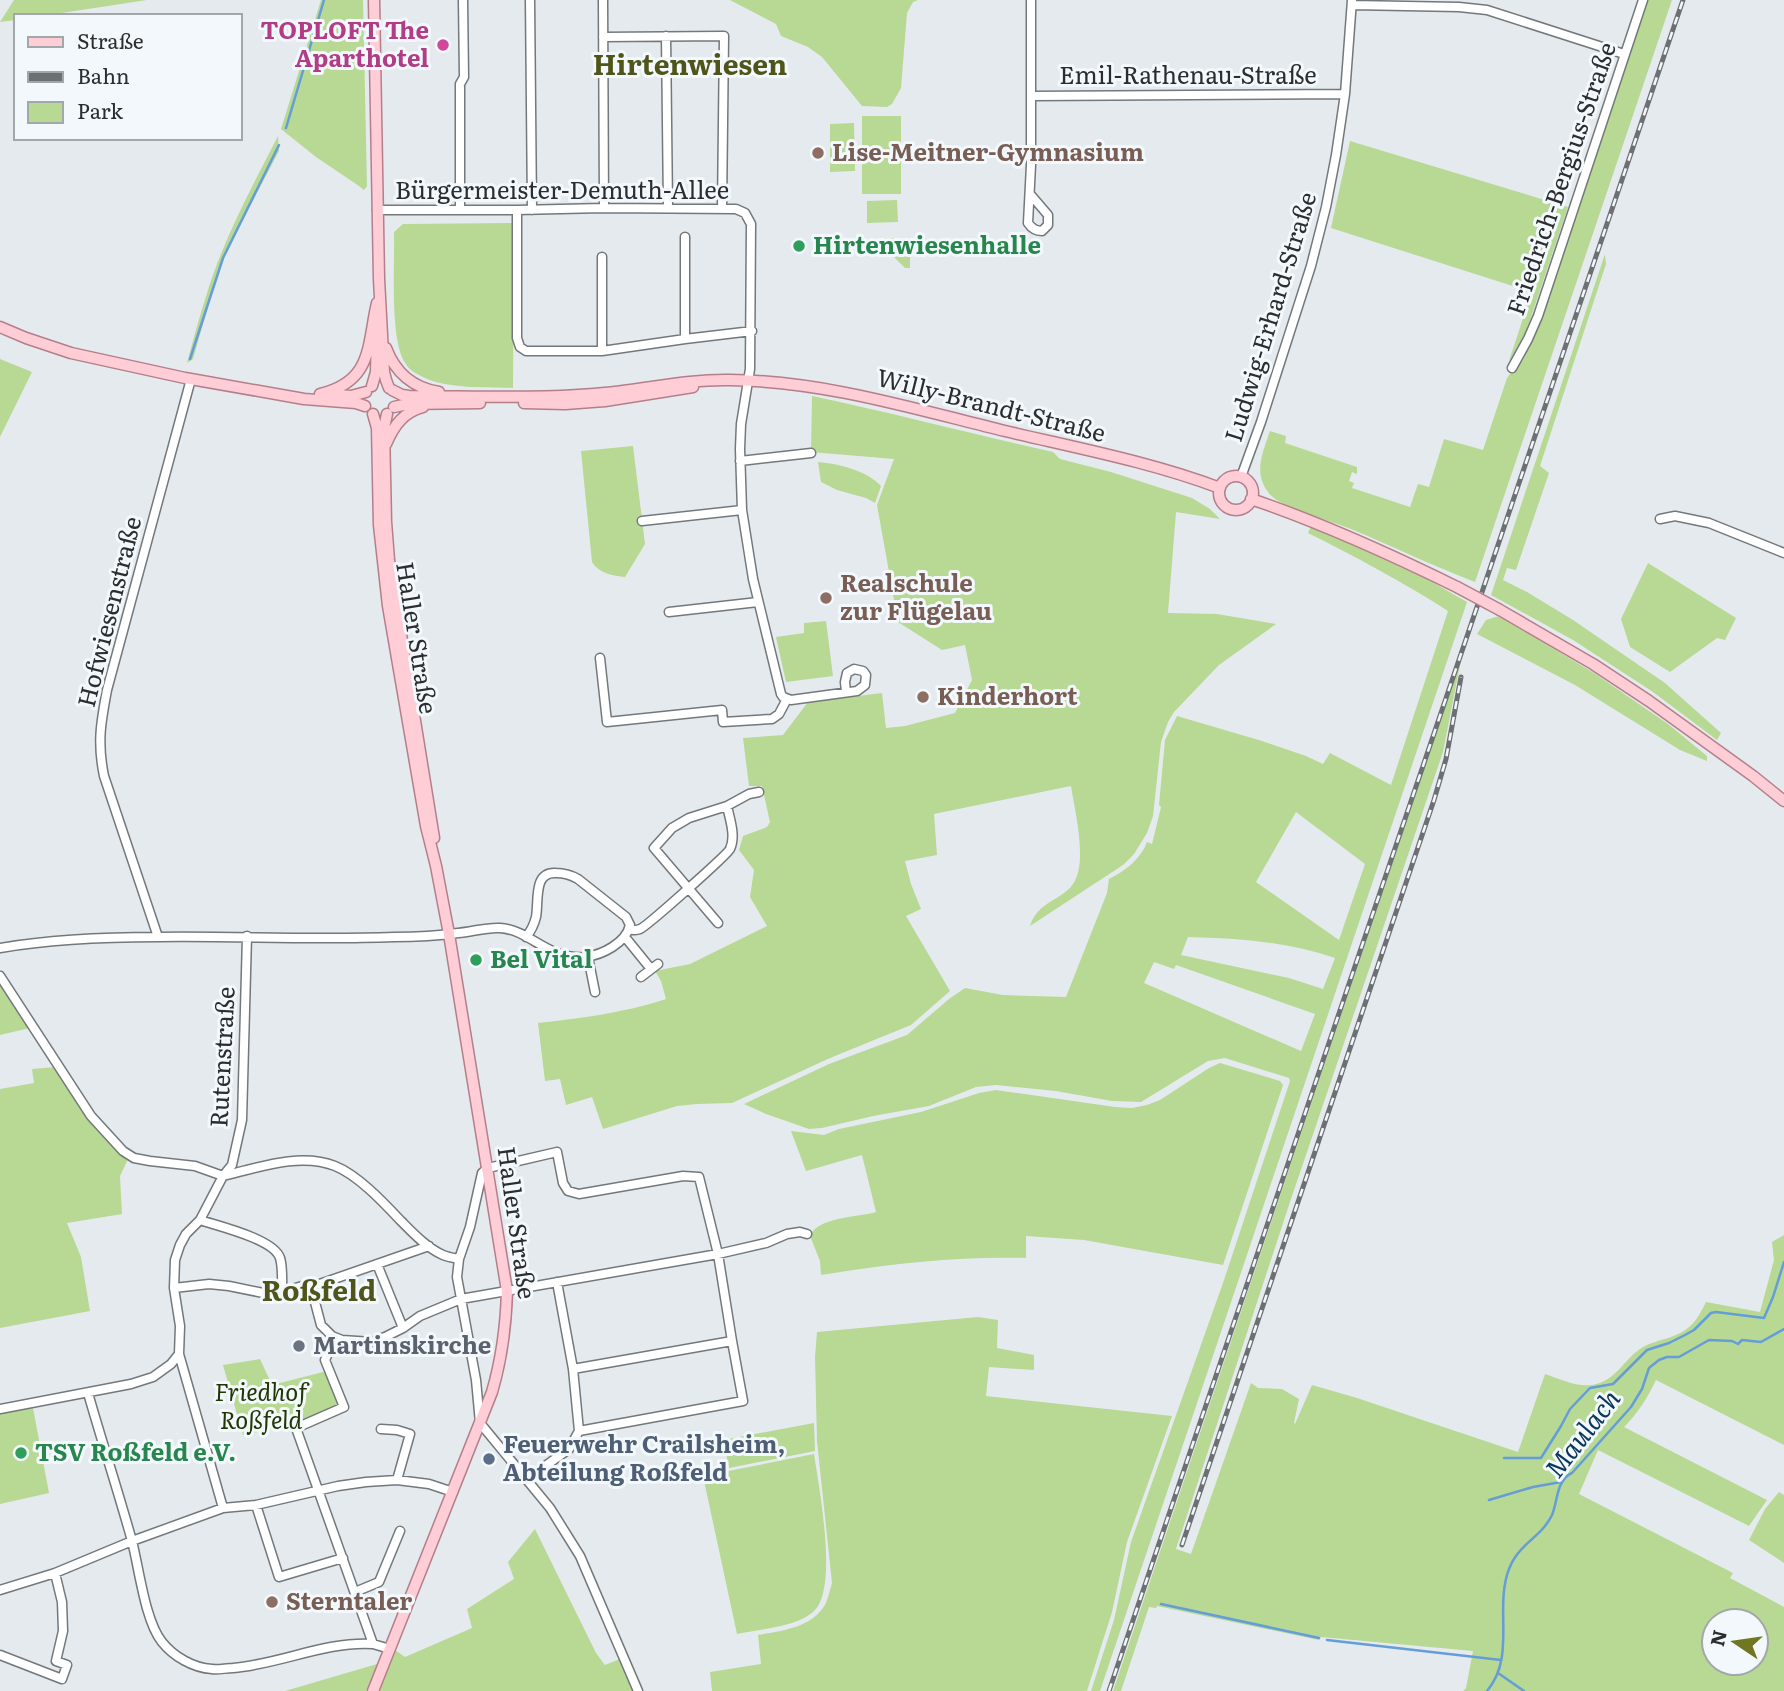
<svg xmlns="http://www.w3.org/2000/svg" width="1784" height="1691" font-family="Literata,serif">
<style>
.green{fill:#b7d994;fill-rule:evenodd}
.lines{fill:none;stroke-linecap:round;stroke-linejoin:round}
.stream{stroke:#649dd7;stroke-width:2.5}
.minor-casing{stroke:#73787b;stroke-width:11}
.major-casing{stroke:#b47f89;stroke-width:13}
.minor{stroke:#fff;stroke-width:8}
.major{stroke:#fecdd6;stroke-width:10}
.rail-casing{stroke:#6d7073;stroke-width:5}
.rail{stroke:#f2f8fc;stroke-width:2.5;stroke-dasharray:8;stroke-linecap:butt}
.major-bridge-casing{stroke:#b47f89;stroke-width:13;stroke-linecap:butt}
.major-bridge{stroke:#fecdd6;stroke-width:10}
.hotel-dot{fill:#d1479c;stroke:#f2f8fc;stroke-width:2.5}
.education-dot{fill:#8d6e63;stroke:#f2f8fc;stroke-width:2.5}
.leisure-dot{fill:#2e9e5b;stroke:#f2f8fc;stroke-width:2.5}
.worship-dot{fill:#6b7280;stroke:#f2f8fc;stroke-width:2.5}
.service-dot{fill:#5c6f8a;stroke:#f2f8fc;stroke-width:2.5}
.labels{text-anchor:middle;stroke-width:6;stroke-linejoin:round;paint-order:stroke}
.hotel-label{font-size:24px;font-weight:bold;fill:#b23c85;stroke:#f2f8fc;text-anchor:end}
.street-label{font-size:24px;fill:#2b2d2f;stroke:#f2f8fc}
.education-label{font-size:24px;font-weight:bold;fill:#785e54;stroke:#f2f8fc;text-anchor:start}
.leisure-label{font-size:24px;font-weight:bold;fill:#27864d;stroke:#f2f8fc;text-anchor:start}
.worship-label{font-size:24px;font-weight:bold;fill:#5b616d;stroke:#f2f8fc;text-anchor:start}
.park-label{font-size:24px;font-style:italic;fill:#213601;stroke:#f2f8fc}
.service-label{font-size:24px;font-weight:bold;fill:#4e5e75;stroke:#f2f8fc;text-anchor:start}
.water-label{font-size:26px;font-style:italic;fill:#0b365c;stroke:#f2f8fc}
.quarter-label{font-size:28px;font-weight:bold;fill:#4f541a;stroke:#f2f8fc}
</style>
<rect width="100%" height="100%" fill="#e5eaef"/>
<path class="green" d="M14,0H147L42,16H16V20L0,22Z
M321,0H363L367,186L364,190L359,186L316,157L281,129Z
M730,0H918L913,2L907,13L901,88L892,104L887,107L862,106L822,57L808,47L781,36L776,24Z
M1647,0H1672L1475,582C1433,566 1392,546 1351,529C1332,521 1279,508 1268,492C1253,472 1263,452 1270,431L1286,436L1285,443L1357,467V474L1352,472L1349,481L1354,483L1352,488L1410,507L1418,484L1429,487L1444,439L1483,450L1507,378L1520,360L1569,233Z
M862,116H901V194H862Z
M854,123L855,171L830,172V124Z
M278,136L279,151L228,248L215,282L193,359L187,363C196,330 205,296 217,264C234,220 257,177 278,136Z
M1350,141L1568,207L1523,341L1509,361L1531,294L1519,288L1331,228Z
M897,200L898,222L867,223V201Z
M514,223L513,388C487,387 446,389 423,377C417,374 409,370 406,364C389,342 395,263 394,232L403,224Z
M880,238H910V268H905L878,241V239Z
M1605,254L1606,264L1540,466L1549,473L1516,570L1507,568L1503,580L1527,592L1573,620L1665,683L1721,733L1717,740L1653,692L1573,640L1491,595Z
M0,359L32,372L0,437Z
M812,396C893,413 972,434 1053,452L1060,459L1111,472L1192,498L1210,509L1220,519L1176,512L1168,613L1217,614L1276,624L1219,665L1174,712L1168,722L1161,742L1153,816L1147,833L1134,854L1123,865L1030,926C1038,901 1061,901 1073,884C1088,863 1075,812 1071,786L934,814L937,855L905,861L911,884L921,909L906,916L950,991L911,1025L830,1058L732,1103L697,1104L677,1106L603,1129L592,1097L566,1105L560,1079L545,1081L538,1023C582,1018 623,1013 666,999L661,981L655,971L690,964L767,926L750,897L754,870L739,850L743,836L767,827L770,822L762,786H749L743,738L783,735L808,702L882,693L886,728L905,726L955,713L972,680L965,645L942,650L898,622L877,505L894,459L811,452Z
M633,446L645,544L625,577C613,576 598,573 592,562L581,451Z
M818,462C839,464 866,470 881,486L875,503L866,498L837,490L821,482Z
M1311,526L1427,579L1467,602L1100,1691H1091L1114,1620L1131,1542L1224,1280L1290,1081L1289,1078L1225,1058L1208,1061L1141,1102L1112,1101L1056,1091L996,1085L976,1087L929,1106L873,1116L822,1128L809,1129L766,1114L744,1104L829,1064L907,1035L949,999L965,988L1003,995L1066,997L1107,893L1109,879C1125,871 1141,859 1147,842L1152,844L1161,807L1159,805L1165,740L1177,716L1262,741L1306,756L1323,764L1330,753L1391,785L1448,611C1403,582 1356,557 1308,533ZM1296,812L1365,864L1339,940L1256,882ZM1188,937C1238,938 1288,942 1335,958L1323,989L1289,978L1181,955ZM1154,962L1174,969L1176,965L1315,1014L1301,1051L1144,983Z
M1648,563L1736,618L1725,640L1717,638L1670,672L1630,647L1621,619Z
M1499,616L1594,673L1668,724L1707,756V761L1680,750L1575,685L1477,634L1486,620Z
M826,621L833,676L786,682L776,637L804,633V623Z
M1461,660L1443,752L1290,1202L1176,1549L1191,1554L1251,1383L1258,1388L1282,1389L1299,1399L1294,1423L1295,1424L1312,1385L1357,1398L1518,1452L1545,1374C1560,1379 1576,1387 1592,1385C1617,1381 1624,1358 1643,1347C1658,1339 1674,1339 1688,1328C1696,1322 1701,1312 1706,1302L1760,1312L1774,1260L1772,1242L1784,1235V1445L1656,1380C1648,1397 1638,1413 1624,1427L1767,1500L1749,1526L1598,1450L1579,1494L1733,1573L1730,1578L1784,1607V1691H1463L1466,1688L1473,1651L1321,1637L1319,1640L1157,1606L1156,1608L1149,1607L1121,1691H1113ZM1714,1621H1756V1663H1714Z
M0,981L30,1028L0,1035Z
M1220,1063L1280,1081L1283,1085L1223,1265L1084,1240L1026,1236V1258C959,1256 888,1264 821,1275L820,1261L810,1236C817,1217 859,1217 876,1212L862,1155L806,1171L791,1131L824,1135L839,1129L921,1112L979,1093L996,1090L1115,1107L1132,1108L1147,1105L1160,1100L1209,1068Z
M55,1067C75,1099 95,1139 129,1157L120,1176L122,1214L67,1223L81,1257L90,1311L0,1328V1089L34,1083L32,1069Z
M978,1317L998,1320L997,1348L1034,1355V1370L989,1367L986,1396L1172,1416L1127,1542L1112,1612L1087,1691H712L710,1672L761,1664L758,1635C781,1631 811,1628 825,1605C828,1599 830,1590 832,1583L817,1441L815,1357L817,1332Z
M260,1359L272,1385L327,1371L341,1405L292,1425L243,1435L223,1365Z
M33,1408L49,1493L0,1504V1413Z
M814,1423L815,1451L729,1468L723,1440Z
M814,1454C819,1487 838,1586 815,1610C799,1627 759,1629 737,1634L703,1476Z
M1779,1492L1784,1495V1563L1749,1540L1765,1509Z
M535,1529L596,1653L605,1665L620,1659L634,1691H380L395,1650L405,1657L472,1628L467,1609L514,1579L508,1562Z
M377,1664L366,1691H285Z"/>
<g class="lines">
<path class="stream" d="M286,128L324,0
M190,359L223,258L279,145
M1504,1458H1541L1561,1426L1570,1409L1590,1388L1613,1384L1647,1350L1669,1343L1685,1335L1694,1330L1711,1313L1716,1312L1764,1318L1773,1297L1784,1262
M1489,1500L1533,1487L1561,1482
M1161,1604L1319,1638
M1327,1640L1501,1660
M1498,1673L1524,1691
M1487,1691C1515,1658 1496,1613 1507,1575C1516,1543 1540,1540 1552,1515C1558,1501 1556,1480 1572,1473L1631,1407L1642,1389L1649,1368L1659,1360L1667,1357H1679L1709,1340L1732,1341L1738,1344L1742,1340L1761,1342L1784,1329"/>
<defs>
<path id="minor" d="M530,0L532,210
M603,0L604,208
M1352,5L1459,7L1487,10L1624,54
M666,36L668,208
M603,37L724,36L722,209
M1032,96L1345,94
M1030,194L1048,215V225L1042,231C1036,231 1032,229 1028,223L1031,165V0
M377,210H517L604,208L736,209L745,213L751,224L750,369L741,424L740,449L742,510L753,579L781,694L783,697L791,700L857,691L865,685L866,675L863,671L854,669L847,673L845,682L846,692
M460,210V84L464,77L463,0
M517,210V338L520,347L526,351H602L685,339L752,331
M685,237V339
M602,257V351
M1512,368L1528,339L1538,316L1643,0
M191,379L107,690C101,722 97,742 104,776L158,937C237,936 315,940 394,937C415,937 436,936 458,933C472,932 486,927 500,928C531,930 547,960 585,957C602,955 626,943 630,925L626,917L578,879C571,875 564,873 556,873C533,871 539,901 536,917C534,925 531,931 526,937
M740,461L811,453
M1241,477L1261,422L1311,266L1326,207L1336,155L1345,94L1352,0
M1660,519L1675,516L1709,523L1784,553
M642,521L742,510
M669,612L758,602
M600,658L607,722L722,710L723,722L772,719L779,714L787,699
M727,806L749,794L759,792
M629,929C634,930 635,931 640,929C646,927 727,855 730,849C736,836 730,820 727,806L689,818L672,828L654,848L718,923
M625,937L651,969
M0,948C52,939 106,937 158,937
M588,957L595,992
M0,976L91,1116L123,1151L134,1158L150,1161L195,1166L223,1176
M641,977L658,964
M223,1176C257,1168 300,1152 335,1166C358,1175 384,1203 401,1221C413,1233 427,1248 443,1255C448,1257 454,1258 459,1259
M200,1220C218,1226 274,1239 280,1258C283,1268 282,1282 282,1292
M377,1264L403,1328
M311,1287L321,1325L332,1336L342,1340L372,1342L385,1337L403,1328L420,1316L461,1299L718,1254L766,1243L787,1234L800,1232L807,1234
M174,1288L209,1284L229,1286L273,1295L302,1286L311,1287L429,1246
M335,1338L325,1360L344,1407L296,1428L373,1644L390,1649
M179,1354L223,1508
M573,1369L732,1341L718,1254L699,1177L683,1176L579,1194L568,1191L563,1183L557,1152L488,1168L482,1173L470,1227L459,1259L457,1277L476,1380L480,1423L550,1508L580,1556L638,1691
M88,1393C102,1442 118,1491 132,1541C139,1568 145,1621 162,1642C173,1656 193,1668 212,1669C218,1670 226,1668 233,1668C281,1664 325,1641 373,1644
M0,1409L131,1384L153,1377L171,1364L179,1354L180,1326L174,1288L175,1260L180,1245L186,1234L200,1220L223,1176L232,1165L242,1120L247,936
M381,1429L397,1430L410,1434L397,1480
M579,1431L743,1401L732,1341
M527,1479L569,1449L579,1431L573,1369L557,1282
M256,1505L279,1577L343,1558
M0,1590L55,1573L132,1541L223,1508L256,1505L338,1486L366,1482L397,1480L429,1484L453,1492
M355,1592L379,1582L400,1531
M0,1655L62,1679L67,1665L56,1661L63,1631L62,1602L55,1573"/>
<path id="major" d="M374,0L379,279L384,372L386,380L389,388
M0,327L26,338L71,353L185,378L304,399L356,403L365,406
M386,348C395,372 413,388 439,392
M372,386L376,372L377,332
M392,390L402,395L409,396C470,396 532,399 594,394C640,391 684,379 730,380C824,381 915,409 1005,431C1077,448 1151,462 1220,488
M320,394C373,381 367,346 377,303
M326,394L351,396L366,392
M524,403L565,404L605,401L693,387
M394,407L408,404L480,403
M373,414L377,428L379,525L388,606L426,826L436,866L449,934L507,1291C506,1326 502,1358 492,1392L373,1691
M387,414L384,428L386,522L389,560L434,838
M386,444C394,425 404,412 423,407
M1219 493a17 17 0 1 1 34 0a17 17 0 1 1-34 0Z
M1251,499C1322,523 1390,554 1457,587
M1500,610L1593,664L1649,701L1753,776L1784,801"/>
</defs>
<use href="#minor" class="minor-casing"/>
<use href="#major" class="major-casing"/>
<use href="#minor" class="minor"/>
<use href="#major" class="major"/>
<defs>
<path id="rail" d="M1182,1545L1434,800L1446,759L1461,677
M1109,1691L1683,0"/>
</defs>
<use href="#rail" class="rail-casing"/>
<use href="#rail" class="rail"/>
<defs>
<path id="major-bridge" d="M1457,587L1500,610"/>
</defs>
<use href="#major-bridge" class="major-bridge-casing"/>
<use href="#major-bridge" class="major-bridge"/>
</g>
<circle class="hotel-dot" cx="443" cy="45" r="7"/>
<g class="education-dot">
<circle cx="818" cy="153" r="7"/>
<circle cx="826" cy="598" r="7"/>
<circle cx="923" cy="697" r="7"/>
<circle cx="272" cy="1602" r="7"/>
</g>
<g class="leisure-dot">
<circle cx="799" cy="246" r="7"/>
<circle cx="476" cy="960" r="7"/>
<circle cx="21" cy="1453" r="7"/>
</g>
<circle class="worship-dot" cx="299" cy="1346" r="7"/>
<circle class="service-dot" cx="489" cy="1459" r="7"/>
<g class="labels">
<g class="hotel-label">
<text x="429" y="39">TOPLOFT The<tspan x="429" dy="28">Aparthotel</tspan></text>
</g>
<g class="street-label">
<text x="1188" y="84">Emil-Rathenau-Straße</text>
<text transform="translate(1562 179) rotate(-71)" y="8">Friedrich-Bergius-Straße</text>
<text x="562" y="199">Bürgermeister-Demuth-Allee</text>
<text transform="translate(1271 317) rotate(-73)" y="8">Ludwig-Erhard-Straße</text>
<text transform="translate(991 406) rotate(14)" y="8">Willy-Brandt-Straße</text>
<text transform="translate(110 612) rotate(-76)" y="8">Hofwiesenstraße</text>
<text transform="translate(416 638) rotate(81)" y="8">Haller Straße</text>
<text transform="translate(223 1057) rotate(-87)" y="8">Rutenstraße</text>
<text transform="translate(516 1223) rotate(82)" y="8">Haller Straße</text>
</g>
<g class="education-label">
<text x="832" y="161">Lise-Meitner-Gymnasium</text>
<text x="840" y="592">Realschule<tspan x="840" dy="28">zur Flügelau</tspan></text>
<text x="937" y="705">Kinderhort</text>
<text x="286" y="1610">Sterntaler</text>
</g>
<g class="leisure-label">
<text x="813" y="254">Hirtenwiesenhalle</text>
<text x="490" y="968">Bel Vital</text>
<text x="35" y="1461">TSV Roßfeld e.V.</text>
</g>
<g class="worship-label">
<text x="313" y="1354">Martinskirche</text>
</g>
<g class="park-label">
<text x="261" y="1401">Friedhof<tspan x="261" dy="28">Roßfeld</tspan></text>
</g>
<g class="service-label">
<text x="503" y="1453">Feuerwehr Crailsheim,<tspan x="503" dy="28">Abteilung Roßfeld</tspan></text>
</g>
<g class="water-label">
<text transform="translate(1583 1434) rotate(-52)" y="9">Maulach</text>
</g>
<g class="quarter-label">
<text x="690" y="75">Hirtenwiesen</text>
<text x="319" y="1301">Roßfeld</text>
</g>
</g>
<rect x="14" y="14" width="228" height="126" fill="#f2f8fc" stroke="#a2a7aa" stroke-width="2"/>
<rect x="28" y="37" width="35" height="10" fill="#fecdd6" stroke="#a2a7aa" stroke-width="2"/>
<text x="77" y="49" font-size="21" fill="#2b2d2f">Straße</text>
<rect x="28" y="72" width="35" height="10" fill="#6d7073" stroke="#a2a7aa" stroke-width="2"/>
<text x="77" y="84" font-size="21" fill="#2b2d2f">Bahn</text>
<rect x="28" y="102" width="35" height="21" fill="#b7d994" stroke="#a2a7aa" stroke-width="2"/>
<text x="77" y="119" font-size="21" fill="#2b2d2f">Park</text>
<g transform="translate(1735 1642) rotate(283)"><circle r="33" fill="#f2f8fc" stroke="#a2a7aa" stroke-width="2"/>
<path d="M0-5L12 26L0 18L-12 26Z" fill="#707720"/>
<text y="-10" font-size="19" font-weight="bold" text-anchor="middle" fill="#2b2d2f">N</text>
</g>
</svg>
